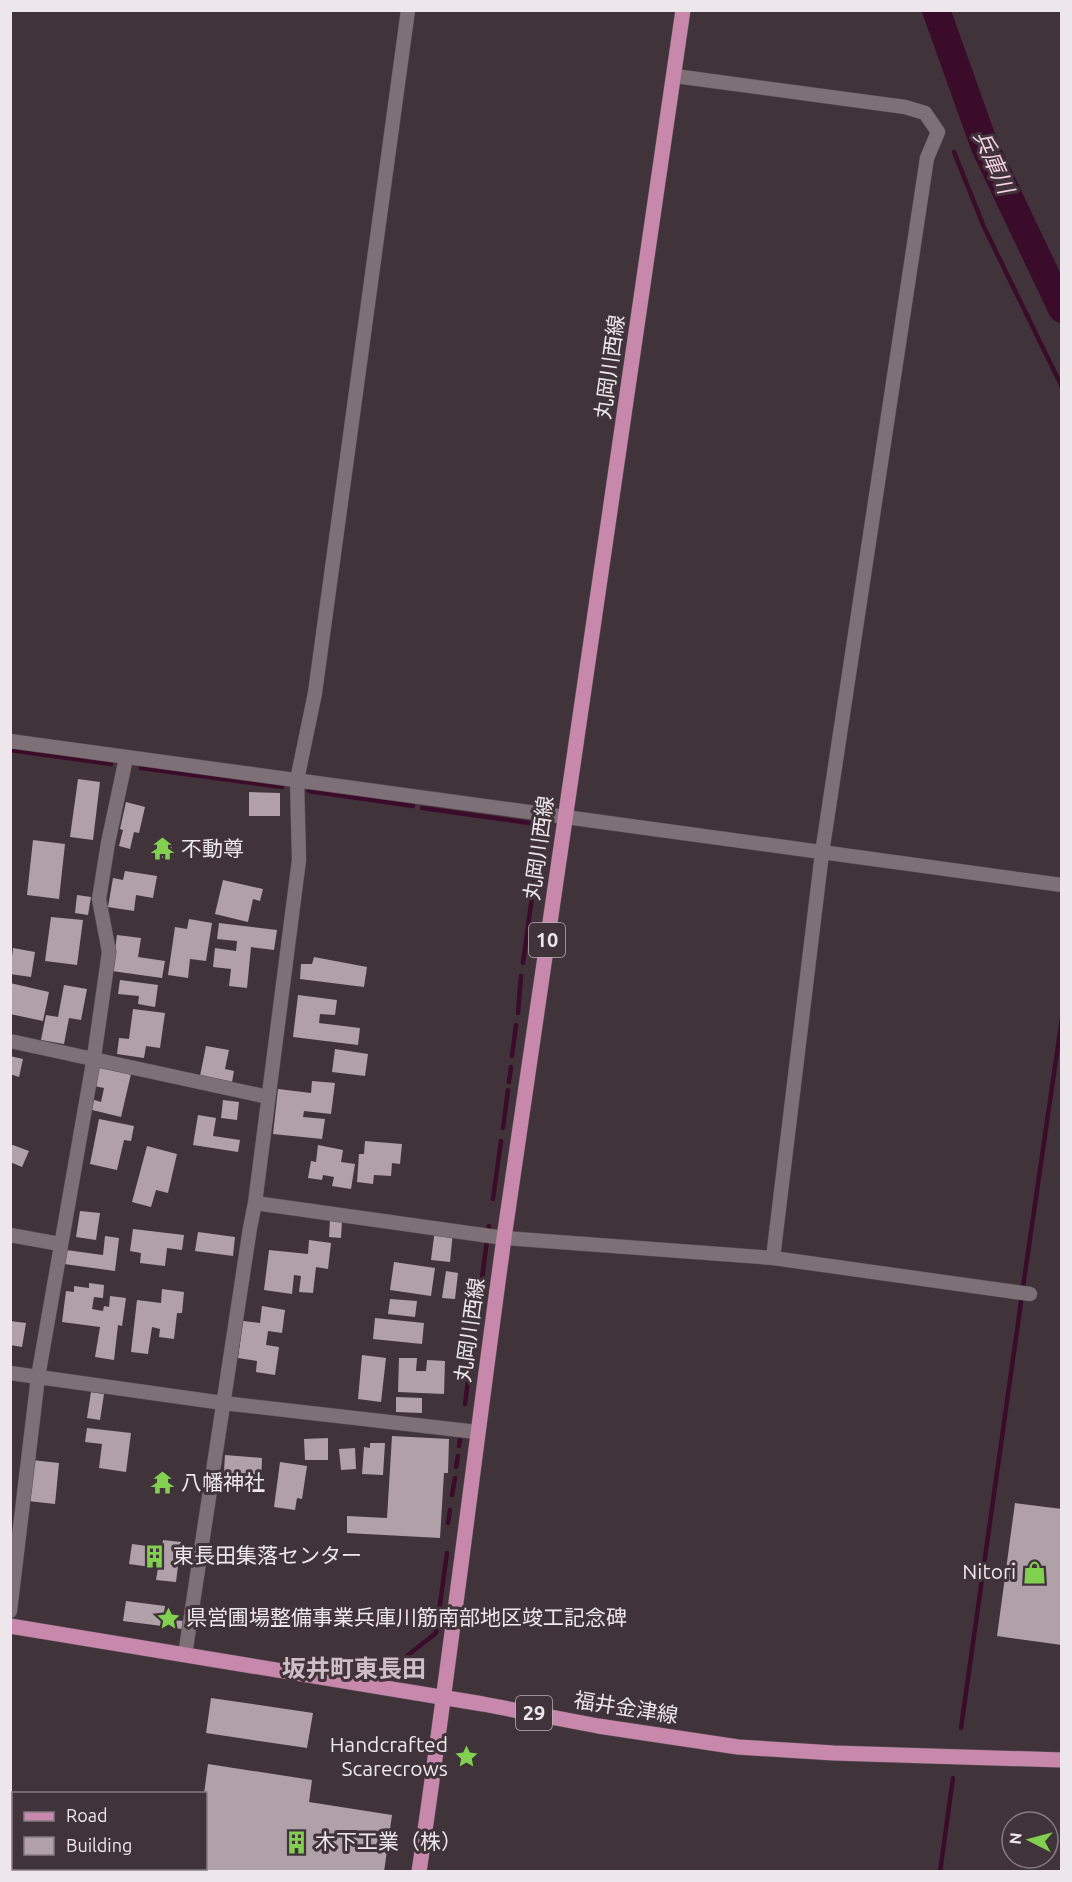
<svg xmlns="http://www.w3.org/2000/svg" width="1072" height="1882" font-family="Ubuntu,'Noto Sans JP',sans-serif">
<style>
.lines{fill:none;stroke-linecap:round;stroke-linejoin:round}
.stream{stroke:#3b0c2a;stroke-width:4.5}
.river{stroke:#3b0c2a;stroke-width:28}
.building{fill:#b0a1a9}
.minor-casing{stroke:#5a5155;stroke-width:15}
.primary-casing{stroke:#5a5155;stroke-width:16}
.minor{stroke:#7e7077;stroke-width:14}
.primary{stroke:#c788ab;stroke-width:15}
.labels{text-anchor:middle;stroke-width:6;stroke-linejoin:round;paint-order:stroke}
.shield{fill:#40343a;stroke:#b9b1b5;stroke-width:1.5}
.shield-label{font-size:20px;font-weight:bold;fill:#ede6ea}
.street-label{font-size:21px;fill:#ede6ea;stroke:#40343a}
.poi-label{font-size:21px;fill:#ede6ea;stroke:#40343a;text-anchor:start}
.water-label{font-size:22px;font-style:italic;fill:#f6d3e5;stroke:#40343a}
.quarter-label{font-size:24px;font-weight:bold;fill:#cebfc6;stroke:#40343a}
</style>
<rect width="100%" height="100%" fill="#40343a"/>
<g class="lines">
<path class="stream" d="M954,152L984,227L1062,387
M10,750L111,764
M141,768L282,787
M309,791L413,806
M422,808L544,825L537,869
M523,963L534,882
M518,1013L521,976
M512,1056L516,1025
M509,1082L511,1067
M503,1128L508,1090
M493,1199L501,1141
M1023,1287L1062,1018
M480,1293L489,1226
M475,1327L477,1313
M473,1346V1340
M470,1369V1364
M465,1404L468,1381
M459,1446L460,1440
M456,1467L458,1456
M452,1495L455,1478
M448,1523L450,1510
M376,1668L398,1663L436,1633L447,1553
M961,1728L1021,1302
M940,1872L953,1778"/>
<path class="river" d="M936,10L985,147L1062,309"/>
</g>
<path class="building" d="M78,779L100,782L93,840L70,837Z
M249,792L280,793V816H249Z
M126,802L145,807L139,833L134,832L130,849L119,846L123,830L120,829Z
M33,840L65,844L59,899L27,895Z
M156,841L170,844V847H172L168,859L153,856Z
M125,871L157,876L153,898L136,895L134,911L108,907L113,878L123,880Z
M223,880L263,889L260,901L253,899L248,922L215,914Z
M77,895L91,897L88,915L75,913Z
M51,917L83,920L77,965L45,961Z
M189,919L212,923L206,961L190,959L188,978L168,975L175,927L187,929Z
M219,923L277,930L274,950L251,947L247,988L229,986L231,969L213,967L215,948L236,951L237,941L217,939Z
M117,935L141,938L138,957L165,961L162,978L112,971Z
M13,948L35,952L31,977L10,974Z
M314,957L367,967L364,987L300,979L301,964H312Z
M120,980L158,985L155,1007L138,1004L139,996L118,994Z
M10,983L49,992L43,1021L10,1014Z
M64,985L87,989L81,1020L69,1018L64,1044L41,1040L46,1015L58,1017Z
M298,995L337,1000L335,1015L320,1014L319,1023L360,1028L358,1045L293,1037Z
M133,1009L165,1013L160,1048L146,1046L144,1058L117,1054L119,1038L129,1039Z
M206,1046L229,1050L225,1069L234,1071L232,1082L200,1076Z
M335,1049L368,1054L365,1076L332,1072Z
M10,1056L23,1059L19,1077L10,1074Z
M99,1066L131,1074L121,1117L88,1109L91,1099L101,1102L104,1088L94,1086Z
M312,1081L335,1083L331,1114L304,1111L303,1117L325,1119L322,1139L273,1134L278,1089L311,1093Z
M223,1100L239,1102L237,1120L221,1118Z
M198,1115L216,1118L213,1136L240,1140L238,1152L193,1145Z
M99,1119L134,1126L131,1141L124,1140L117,1170L90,1164Z
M365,1141L402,1144L400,1164L392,1163L391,1176L374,1175L373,1184L357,1182L359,1154H364Z
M10,1144L29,1151L22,1167L10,1162Z
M318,1145L343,1150L341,1162L355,1164L351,1189L332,1186L334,1177L323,1175L322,1180L308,1178L311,1161L316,1162Z
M147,1146L177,1154L168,1193L156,1190L151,1207L132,1202Z
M80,1211L100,1213L96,1240L76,1237Z
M330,1220L342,1221L341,1238L329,1237Z
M133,1229L184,1235L182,1250L167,1248L165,1266L140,1263L141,1253L130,1251Z
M435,1229L453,1231L450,1262L431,1260Z
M198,1232L235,1237L233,1256L195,1251Z
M105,1236L119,1238L115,1271L64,1264L66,1250L103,1255Z
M309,1240L331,1243L328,1269L316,1267L313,1293L299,1292L301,1276L294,1275L292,1294L264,1290L269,1250L308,1254Z
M394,1262L435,1268L431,1296L390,1290Z
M446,1271L458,1273L455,1299L442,1298Z
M89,1283L104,1285L103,1298L94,1297L92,1309L103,1311L104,1306L109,1307L110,1296L126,1298L122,1326L118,1325L114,1360L95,1357L100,1327L62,1322L66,1291L74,1292V1286L89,1288Z
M162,1289L184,1292L182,1313H177L174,1339L159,1337L160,1329L152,1327L148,1354L131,1352L137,1300L161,1303Z
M390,1299L417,1301L415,1317L388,1314Z
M262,1306L285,1310L282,1333L268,1331L266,1345L279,1347L275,1375L256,1372L257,1361L238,1358L243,1321L260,1323Z
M375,1318L424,1323L422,1344L373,1339Z
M10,1321L26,1323L22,1347L10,1345Z
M362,1355L386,1358L381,1402L358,1399Z
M399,1358H417L416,1371H426L427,1360L445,1361L444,1394L398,1392Z
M91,1392L104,1394L100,1420L87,1418Z
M396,1397L422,1398V1413L396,1412Z
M87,1428L131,1433L126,1472L99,1468L102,1444L85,1442Z
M392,1436L449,1439L448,1473H444L440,1538L347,1533V1516L387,1518Z
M328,1438V1460H305L304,1439Z
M370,1443H385L383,1475L362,1474L364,1447L370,1448Z
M355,1448L356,1469L341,1470L339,1449Z
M225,1455L262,1458L261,1489L223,1487Z
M32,1460L59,1463L55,1504L28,1501Z
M280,1462L307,1466L302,1499L297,1498L295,1510L274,1507Z
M1015,1503L1062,1509V1645L997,1636Z
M163,1540L181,1542L176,1582L156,1580L158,1568L129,1564L132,1544L162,1548Z
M126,1601L165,1606L162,1626L123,1621Z
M173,1620L184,1621L183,1629L172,1628Z
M211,1698L313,1713L307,1748L206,1733Z
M208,1764L312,1780L309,1802L392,1815L384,1872H192V1868H206V1794H204Z"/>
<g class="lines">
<defs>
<path id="minor" d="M675,76L905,107L925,113L938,132L927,158L822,853L773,1258
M10,741L1062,885
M10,1041L268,1097
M255,1203L504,1238L773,1258L1030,1294
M10,1235L60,1244
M10,1373L223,1403L477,1432
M10,1611L38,1377L94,1057L109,952L99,899L108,843L126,758
M185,1655L250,1228L255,1203L299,860L297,780L315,693L408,10"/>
<path id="primary" d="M10,1626L483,1704L598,1726L738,1747L834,1753L1062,1760
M419,1872C450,1661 475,1449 504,1238L683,10"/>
</defs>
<use href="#minor" class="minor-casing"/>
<use href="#primary" class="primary-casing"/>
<use href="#minor" class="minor"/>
<use href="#primary" class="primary"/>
</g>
<defs>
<symbol id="temple-bare" viewBox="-9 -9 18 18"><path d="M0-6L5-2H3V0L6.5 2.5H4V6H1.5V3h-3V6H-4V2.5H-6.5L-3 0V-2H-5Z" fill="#81d050" stroke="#40343a" stroke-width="2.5" paint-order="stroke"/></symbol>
<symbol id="building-bare" viewBox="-9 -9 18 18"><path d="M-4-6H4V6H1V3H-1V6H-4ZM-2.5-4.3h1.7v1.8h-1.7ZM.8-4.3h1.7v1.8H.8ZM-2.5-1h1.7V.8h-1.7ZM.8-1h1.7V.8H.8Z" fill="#81d050" stroke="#40343a" stroke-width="2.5" paint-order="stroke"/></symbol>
<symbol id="shop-bare" viewBox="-9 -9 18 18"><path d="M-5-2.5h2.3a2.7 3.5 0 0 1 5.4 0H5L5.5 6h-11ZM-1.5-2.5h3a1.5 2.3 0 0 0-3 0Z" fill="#81d050" stroke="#40343a" stroke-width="2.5" paint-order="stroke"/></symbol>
<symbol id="sight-bare" viewBox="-9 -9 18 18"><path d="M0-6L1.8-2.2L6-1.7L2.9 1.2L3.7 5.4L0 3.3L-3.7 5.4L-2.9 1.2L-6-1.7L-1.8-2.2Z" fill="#81d050" stroke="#40343a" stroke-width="2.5" paint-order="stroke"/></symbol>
</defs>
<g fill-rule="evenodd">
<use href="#temple-bare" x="146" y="832" width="33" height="33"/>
<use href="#temple-bare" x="146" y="1466" width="33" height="33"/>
<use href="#building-bare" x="138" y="1540" width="33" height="33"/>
<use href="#shop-bare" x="1018" y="1556" width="33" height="33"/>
<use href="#sight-bare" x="152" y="1602" width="33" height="33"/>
<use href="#sight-bare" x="450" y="1740" width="33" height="33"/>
<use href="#building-bare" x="280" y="1826" width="33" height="33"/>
</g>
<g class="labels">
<g class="shield">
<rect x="529" y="923" width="36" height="34" rx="4.5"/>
<rect x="516" y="1696" width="36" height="34" rx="4.5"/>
</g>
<g class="shield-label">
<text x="547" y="947">10</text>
<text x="534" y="1720">29</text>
</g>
<g class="street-label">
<text transform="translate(610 367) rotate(-82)" y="7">丸岡川西線</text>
<text transform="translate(539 848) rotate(-82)" y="7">丸岡川西線</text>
<text transform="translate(470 1330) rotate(-82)" y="7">丸岡川西線</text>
<text transform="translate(626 1708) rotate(9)" y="7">福井金津線</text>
</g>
<g class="poi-label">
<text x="181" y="856">不動尊</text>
<text x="181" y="1490">八幡神社</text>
<text x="173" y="1563">東長田集落センター</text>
<text x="1016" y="1579" text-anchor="end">Nitori</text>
<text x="186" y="1625">県営圃場整備事業兵庫川筋南部地区竣工記念碑</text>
<text x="448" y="1752" text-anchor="end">Handcrafted<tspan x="448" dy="24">Scarecrows</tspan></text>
<text x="315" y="1849">木下工業（株）</text>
</g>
<g class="water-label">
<text transform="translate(994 162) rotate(66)" y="8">兵庫川</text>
</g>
<g class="quarter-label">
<text x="354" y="1677">坂井町東長田</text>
</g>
</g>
<rect width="1072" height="1882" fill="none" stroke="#ede6ea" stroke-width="24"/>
<rect x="12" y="1792" width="195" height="78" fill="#40343a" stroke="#857b80" stroke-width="1.5"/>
<rect x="24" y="1812" width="30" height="9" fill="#c788ab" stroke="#857b80" stroke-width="1.5"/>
<text x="66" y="1822" font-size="18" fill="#ede6ea">Road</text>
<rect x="24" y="1837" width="30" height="18" fill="#b0a1a9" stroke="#857b80" stroke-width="1.5"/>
<text x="66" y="1852" font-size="18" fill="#ede6ea">Building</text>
<g transform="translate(1030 1840) rotate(276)"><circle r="28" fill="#40343a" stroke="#857b80" stroke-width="1.5"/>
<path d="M0-4.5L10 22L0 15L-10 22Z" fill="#81d050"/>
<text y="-9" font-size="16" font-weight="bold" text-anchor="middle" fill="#ede6ea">N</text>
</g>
</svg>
